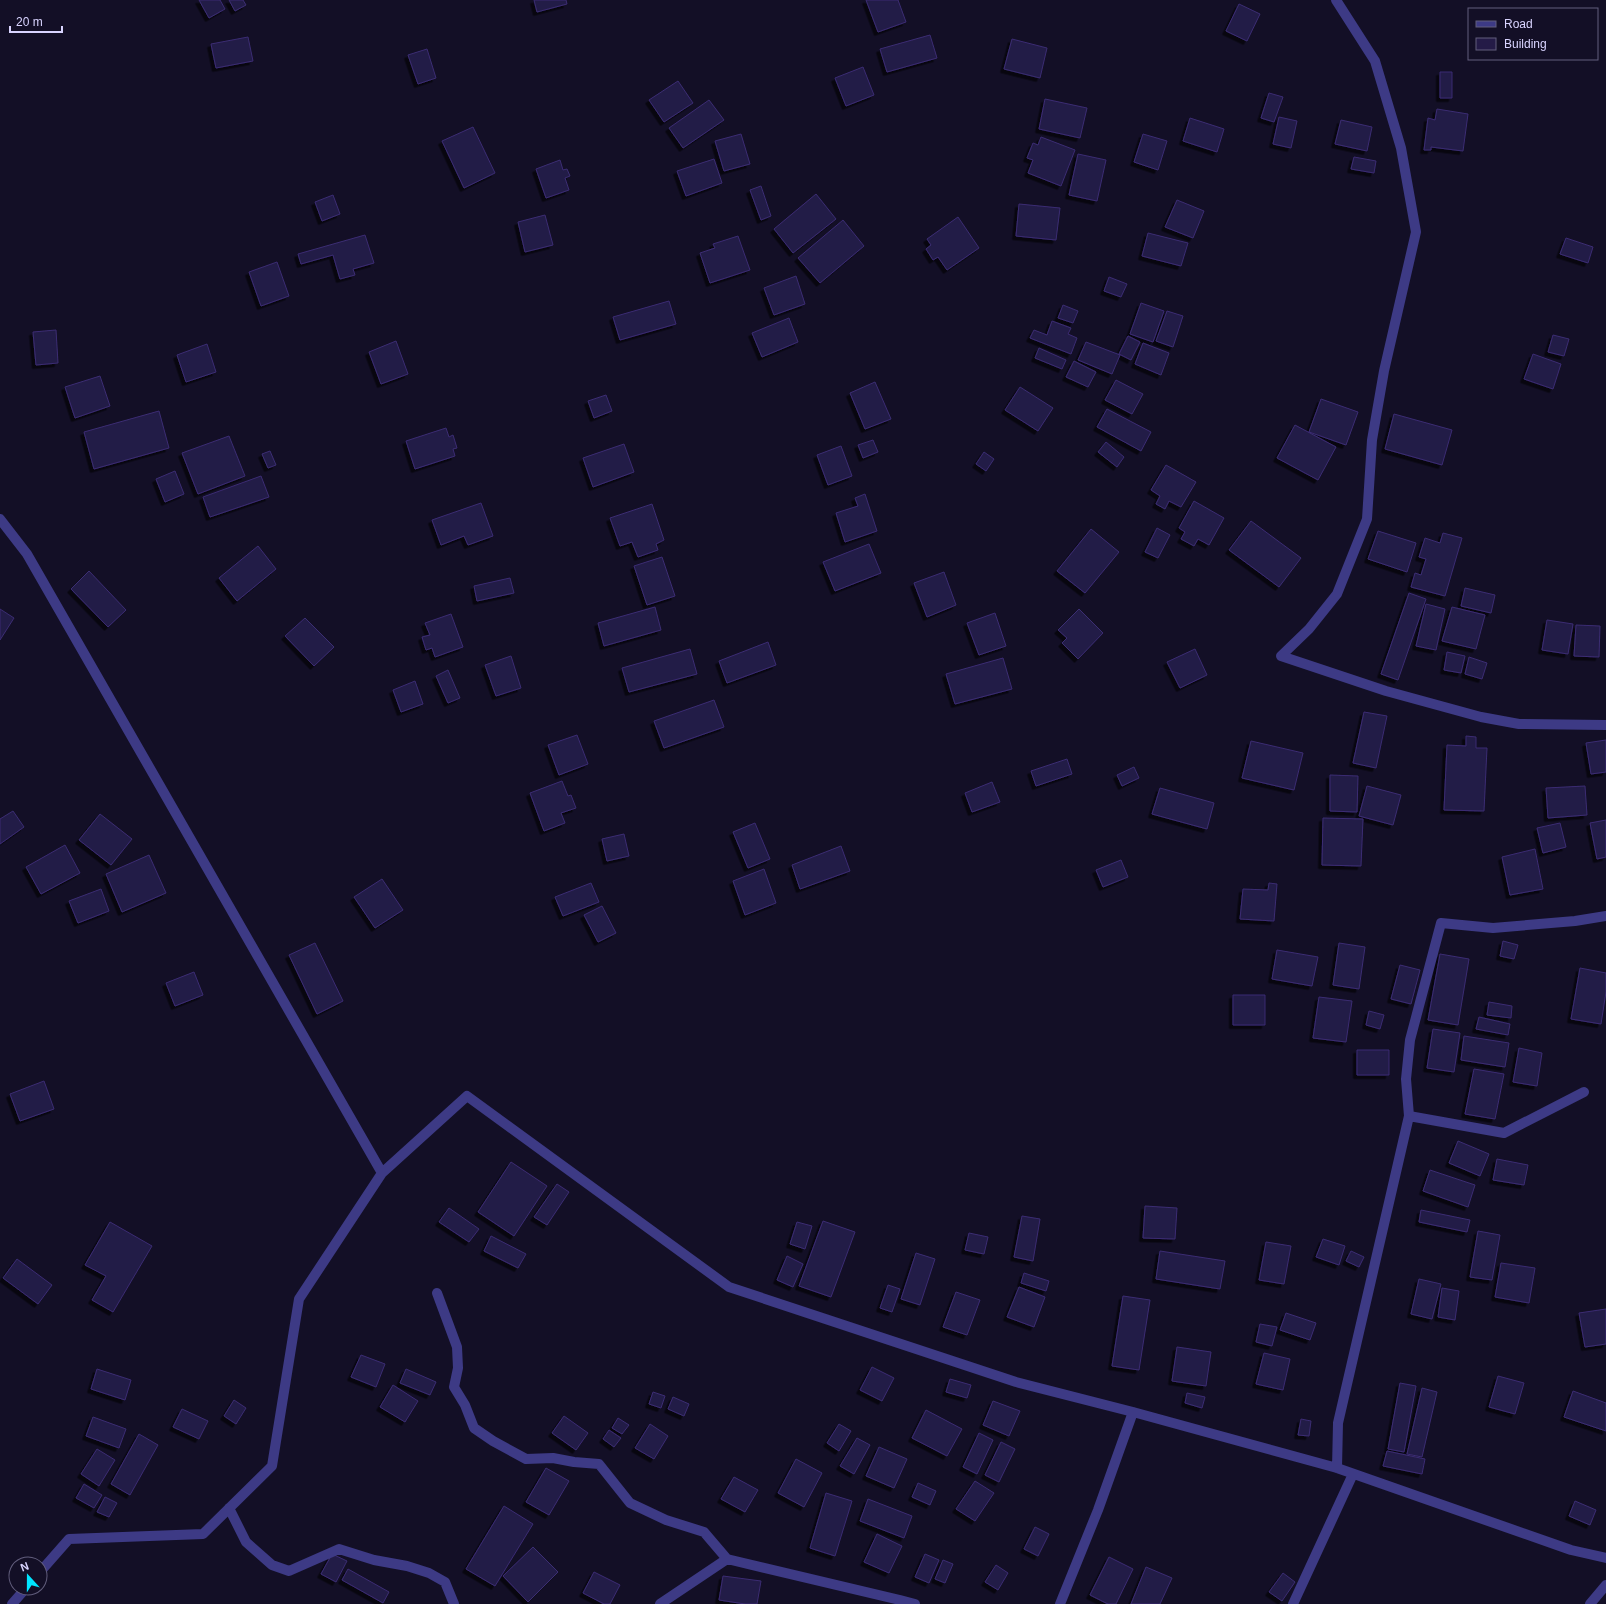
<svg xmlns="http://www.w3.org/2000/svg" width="1606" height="1604" font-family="Arial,sans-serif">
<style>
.building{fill:#241b47;stroke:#3b2d73;filter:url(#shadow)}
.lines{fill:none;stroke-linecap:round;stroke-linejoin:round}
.street{stroke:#3d3a85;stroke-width:10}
</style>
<defs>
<filter id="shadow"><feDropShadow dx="-3.5" dy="3.5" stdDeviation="0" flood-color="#0009"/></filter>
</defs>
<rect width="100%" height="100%" fill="#130f26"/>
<path class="building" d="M199,0H220L225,9L209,18Z
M229,0H243L246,5L235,11Z
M534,0H566L567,4L537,12Z
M866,0H898L906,22L878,32Z
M1239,4L1260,14L1247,41L1226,31Z
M930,35L937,58L887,72L880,49Z
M248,37L253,61L216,68L211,44Z
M1012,39L1047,48L1040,78L1004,69Z
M427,49L436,78L418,84L408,55Z
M863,67L874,95L846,106L835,78Z
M1440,72H1452V98H1440Z
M678,81L693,103L664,122L649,100Z
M1269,93L1283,97L1274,122L1261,118Z
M1045,99L1087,108L1080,138L1039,129Z
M709,100L724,120L683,148L669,128Z
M1437,109L1468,114L1463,151L1431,147V150H1424L1428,118L1435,120Z
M1279,117L1297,121L1291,148L1273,144Z
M1190,118L1224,129L1217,152L1183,141Z
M1341,120L1372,127L1367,151L1335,144Z
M473,127L495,173L464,188L442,141Z
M741,134L750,164L724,171L715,141Z
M1143,134L1167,141L1158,170L1134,162Z
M1041,137L1075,150L1061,186L1028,173L1033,160L1027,158L1033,143L1038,145Z
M1078,154L1106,160L1097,201L1069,195Z
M1354,157L1376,161L1374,173L1351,169Z
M714,159L722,183L686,196L677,171Z
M560,160L563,170L567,169L570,176L565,178L569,190L546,198L536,169Z
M761,186L771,216L761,220L750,190Z
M816,194L836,219L793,253L774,229Z
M333,195L340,214L322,221L315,202Z
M1177,200L1204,211L1193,238L1165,227Z
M1019,204L1060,208L1056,240L1016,236Z
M545,215L553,245L525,252L518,222Z
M958,217L979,248L947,270L938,257L933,260L926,249L931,245L927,239Z
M843,220L864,246L820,283L798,258Z
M1148,233L1188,243L1181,266L1142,256Z
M365,235L374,263L353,269L355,275L340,279L333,255L301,264L298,254Z
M738,236L750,270L710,283L700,253L715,248L713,244Z
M1566,238L1593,247L1588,263L1560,254Z
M277,262L289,296L261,306L249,272Z
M796,276L805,304L774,315L764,288Z
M1109,277L1127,284L1121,297L1104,291Z
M669,301L676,324L620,340L613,317Z
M1141,303L1164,311L1153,342L1130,334Z
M1063,305L1078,311L1073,323L1058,318Z
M1167,311L1183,316L1173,347L1156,341Z
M789,318L798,342L762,357L752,333Z
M1052,321L1071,328L1068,334L1077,338L1071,354L1030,338L1034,330L1047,335Z
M56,330L58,363L36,365L33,332Z
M1553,335L1569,339L1564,356L1548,352Z
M1128,336L1140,342L1131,360L1119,354Z
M396,341L408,374L381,384L369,352Z
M1086,342L1120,355L1112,374L1078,360Z
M1143,343L1169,353L1161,375L1135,364Z
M207,344L216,372L186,382L177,355Z
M1039,348L1066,360L1062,369L1035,358Z
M1533,354L1561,364L1553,389L1524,379Z
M1074,361L1096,372L1088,387L1066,377Z
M100,376L110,406L75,418L65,387Z
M1116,380L1143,394L1132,414L1105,400Z
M875,382L891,419L865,429L850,393Z
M1020,387L1053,408L1038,431L1005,410Z
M606,395L612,411L594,418L588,401Z
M1321,399L1358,412L1346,445L1309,432Z
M1107,409L1151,432L1141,451L1097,427Z
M159,411L169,448L94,469L84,432Z
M1394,414L1452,430L1442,465L1385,449Z
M1295,425L1336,447L1318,480L1277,458Z
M446,428L449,437L453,435L457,448L453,449L455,456L415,469L406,441Z
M229,436L245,476L198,494L182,453Z
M873,440L878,452L863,458L858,445Z
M1106,442L1124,457L1117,467L1098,452Z
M624,444L634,472L593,487L583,458Z
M841,446L852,476L828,485L817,455Z
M270,451L276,465L268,468L262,454Z
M984,452L994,459L986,471L976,464Z
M1166,465L1196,482L1181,507L1169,501L1165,509L1156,504L1160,496L1151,490Z
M175,471L184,494L165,502L156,479Z
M261,476L269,497L210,517L203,497Z
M865,494L877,531L845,542L836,513L858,506L855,498Z
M1194,501L1224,518L1209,545L1198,539L1194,546L1181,539L1185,532L1179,528Z
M481,503L493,536L468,545L464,536L441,545L432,520Z
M652,504L664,540L656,544L658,550L638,557L632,542L620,546L610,518Z
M1251,521L1301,558L1279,587L1229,550Z
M1157,528L1170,535L1158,558L1145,552Z
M1091,529L1119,552L1085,593L1057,571Z
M1378,531L1416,543L1407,572L1368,559Z
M1443,533L1462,538L1445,596L1411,587L1415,573L1421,575L1426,559L1419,557L1425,538L1440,543Z
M869,544L881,573L835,591L823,562Z
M258,546L276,569L237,601L219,578Z
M662,557L675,596L647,605L634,566Z
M89,571L126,610L108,627L71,589Z
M944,572L956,605L927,617L914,583Z
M510,578L514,593L477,601L474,586Z
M1465,588L1495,595L1491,613L1461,606Z
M1409,593L1426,599L1398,680L1381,674Z
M1426,604L1445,609L1436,650L1416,646Z
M655,607L661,630L604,646L598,623Z
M1452,607L1485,615L1476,649L1442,641Z
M0,609L14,618L0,640Z
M1079,609L1103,633L1078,659L1062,643L1067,638L1058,630Z
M995,613L1006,646L979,655L967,623Z
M451,614L463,647L435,657L432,648L426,650L422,637L430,635L425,623Z
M305,618L334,647L314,666L285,636Z
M1547,620L1573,624L1568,654L1542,650Z
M1576,625L1600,626L1599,657L1574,656Z
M768,642L776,665L727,683L719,661Z
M690,649L697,674L629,692L622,668Z
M1195,649L1207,675L1180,688L1167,662Z
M1447,652L1465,656L1461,673L1444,670Z
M511,656L521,688L496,696L485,665Z
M1469,657L1487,663L1482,679L1465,674Z
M1003,658L1012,689L955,704L946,674Z
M448,670L460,698L448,703L436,676Z
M415,681L423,704L401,712L393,690Z
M714,700L724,727L664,748L654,721Z
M1364,712L1387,716L1376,768L1353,763Z
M577,735L588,764L559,775L548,745Z
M1466,736L1476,737V748H1487L1484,811L1444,810L1447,745L1466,746Z
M1606,740V772L1591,774L1586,743Z
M1251,741L1303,753L1294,790L1242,778Z
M1067,759L1072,774L1036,786L1031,771Z
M1134,767L1139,778L1122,786L1117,775Z
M1330,775L1358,776L1357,812L1330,811Z
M562,781L568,796L571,795L576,808L561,813L565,823L544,831L530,793Z
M992,782L1000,802L972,812L965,793Z
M1367,786L1401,795L1393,825L1359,816Z
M1585,786L1587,815L1548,818L1546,788Z
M1160,788L1214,803L1207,829L1152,814Z
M13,811L24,827L0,844V819Z
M100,814L132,839L111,865L79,840Z
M1323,818L1363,819L1361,866L1322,865Z
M1606,820V857L1597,859L1590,823Z
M755,823L770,859L748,868L733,832Z
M1560,823L1566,847L1543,853L1537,828Z
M624,834L629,856L607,861L602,839Z
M65,845L80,873L41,894L26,867Z
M841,846L850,871L800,889L792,865Z
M1535,849L1543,889L1510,895L1502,857Z
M149,855L166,893L122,912L106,874Z
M1121,860L1128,877L1103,887L1096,870Z
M764,869L776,903L745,915L733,881Z
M382,879L403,910L375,928L354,897Z
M591,883L599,902L563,916L555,897Z
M1269,883L1277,884L1274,921L1240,919L1243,889L1268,890Z
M101,889L109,911L78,923L69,901Z
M602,906L616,933L598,942L584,915Z
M1503,941L1518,945L1514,959L1500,956Z
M315,943L343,1001L317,1014L289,955Z
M1339,943L1365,947L1359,989L1333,985Z
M1277,950L1318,957L1312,986L1272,979Z
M1440,954L1469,959L1458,1025L1428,1020Z
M1400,965L1420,970L1411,1004L1391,999Z
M1580,968L1606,973V992L1601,1024L1571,1019Z
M194,972L203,995L175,1006L166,983Z
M1233,995H1265V1025H1233Z
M1319,997L1352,1001L1346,1042L1313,1038Z
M1489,1002L1512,1006L1511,1018L1487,1015Z
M1369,1011L1384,1015L1380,1029L1366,1025Z
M1479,1017L1510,1024L1508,1035L1476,1029Z
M1433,1029L1460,1033L1454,1072L1427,1068Z
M1464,1036L1509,1043L1505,1067L1461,1060Z
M1519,1048L1542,1053L1537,1086L1513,1082Z
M1357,1050H1389V1075H1357Z
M1474,1069L1504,1074L1495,1119L1465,1114Z
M44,1081L54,1109L20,1121L10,1094Z
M1458,1141L1489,1154L1480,1176L1449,1163Z
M1497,1159L1528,1165L1524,1185L1493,1180Z
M511,1162L547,1186L514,1236L478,1212Z
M1430,1170L1475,1185L1468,1207L1423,1191Z
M557,1184L569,1192L547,1225L534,1217Z
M1145,1206L1177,1208L1175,1239L1143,1238Z
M449,1208L479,1229L469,1242L439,1222Z
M1421,1210L1470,1220L1467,1232L1419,1222Z
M1022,1216L1040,1219L1033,1261L1014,1257Z
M823,1221L855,1232L831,1297L799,1286Z
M110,1222L152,1246L113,1312L92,1300L106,1276L85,1265Z
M797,1222L812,1226L805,1249L790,1244Z
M1478,1231L1500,1235L1492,1280L1470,1277Z
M969,1233L988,1237L984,1254L965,1250Z
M491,1236L526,1254L518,1268L484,1251Z
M1323,1239L1345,1246L1339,1265L1316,1257Z
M1266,1242L1291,1246L1284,1284L1259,1280Z
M1160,1251L1225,1261L1220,1289L1156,1279Z
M1351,1251L1364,1257L1359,1267L1346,1261Z
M916,1253L935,1259L920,1305L901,1299Z
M787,1256L803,1264L793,1287L777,1280Z
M17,1259L52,1285L38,1304L3,1278Z
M1501,1263L1535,1268L1529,1303L1495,1297Z
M1024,1273L1049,1281L1046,1291L1021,1283Z
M1419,1279L1441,1284L1432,1319L1411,1314Z
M888,1285L900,1289L892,1312L880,1308Z
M1019,1287L1045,1297L1034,1327L1007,1317Z
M1442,1288L1459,1291L1455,1320L1438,1317Z
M956,1292L980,1300L967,1335L943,1327Z
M1123,1296L1150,1300L1139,1370L1112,1366Z
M1606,1309V1344L1585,1347L1579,1313Z
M1286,1313L1316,1323L1310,1340L1280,1330Z
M1260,1324L1277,1327L1272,1346L1256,1342Z
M1177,1347L1211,1352L1206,1386L1172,1381Z
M1264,1353L1290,1359L1283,1390L1256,1384Z
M361,1355L385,1364L376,1387L351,1377Z
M872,1367L894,1378L882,1401L860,1390Z
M97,1369L131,1380L125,1400L91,1389Z
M406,1369L436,1382L430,1395L400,1383Z
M1498,1376L1524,1383L1515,1414L1489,1407Z
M950,1379L971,1385L967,1398L946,1392Z
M1400,1383L1416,1386L1404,1452L1388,1449Z
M393,1385L418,1401L405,1422L380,1407Z
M1422,1388L1437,1392L1422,1457L1407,1454Z
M1573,1391L1606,1403V1431L1564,1417Z
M653,1392L665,1396L661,1408L649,1404Z
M1187,1393L1205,1397L1202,1408L1185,1403Z
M673,1397L689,1404L684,1416L668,1409Z
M234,1400L246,1408L236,1424L224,1416Z
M993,1401L1020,1411L1009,1436L983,1425Z
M182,1409L208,1421L199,1439L173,1427Z
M926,1410L962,1429L947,1456L912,1438Z
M564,1416L588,1433L576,1450L552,1433Z
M93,1417L126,1429L119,1448L86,1436Z
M618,1418L629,1425L622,1434L612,1428Z
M1301,1419L1311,1421L1309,1436L1298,1435Z
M650,1424L668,1436L654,1459L635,1448Z
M839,1424L851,1431L839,1451L827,1443Z
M609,1430L621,1438L614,1447L603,1439Z
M979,1433L993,1440L977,1474L963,1467Z
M139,1434L158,1445L130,1495L111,1484Z
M857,1438L870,1445L854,1474L840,1466Z
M1001,1442L1015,1449L999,1482L985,1475Z
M879,1447L907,1459L894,1488L866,1476Z
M97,1449L115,1460L99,1486L81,1474Z
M1387,1451L1425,1459L1422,1474L1383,1466Z
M796,1459L822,1473L804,1507L778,1493Z
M546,1468L569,1481L549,1515L526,1502Z
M734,1477L758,1490L745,1512L721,1499Z
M975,1481L994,1493L975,1521L956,1509Z
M918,1483L936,1491L930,1505L912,1497Z
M84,1484L102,1495L94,1508L76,1498Z
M826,1493L852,1501L835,1556L810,1548Z
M105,1497L117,1503L109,1517L97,1512Z
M868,1499L912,1516L904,1538L860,1521Z
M1575,1501L1596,1510L1590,1525L1569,1516Z
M504,1506L533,1524L495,1586L466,1569Z
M1035,1527L1049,1534L1038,1556L1024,1549Z
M877,1534L902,1546L889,1573L864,1562Z
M533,1547L558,1572L528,1602L503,1576Z
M332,1554L347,1561L336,1582L321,1574Z
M925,1554L939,1560L929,1583L915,1577Z
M1109,1557L1133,1569L1116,1604H1108L1090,1595Z
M943,1560L953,1564L945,1583L935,1579Z
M996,1565L1008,1573L998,1590L985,1582Z
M1146,1567L1172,1578L1160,1604H1131Z
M348,1569L389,1592L383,1603L342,1580Z
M594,1572L620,1585L610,1604H604L583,1593Z
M1283,1573L1295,1582L1282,1601L1269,1592Z
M723,1576L761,1581L757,1604H745L719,1600Z"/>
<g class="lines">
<path class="street" d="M1336,0L1375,61L1401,148L1416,232L1384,371L1372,440L1367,519L1337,594L1309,629L1281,656L1386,691L1481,717L1519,724L1606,725
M0,519L27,554L382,1173L299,1299L272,1466L203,1534L69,1539L40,1572
M1409,1116L1504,1133L1584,1092
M382,1173L467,1096L729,1287L1016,1382L1133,1412L1337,1468L1571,1550L1606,1558
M437,1293L457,1347L458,1368L454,1387L465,1405L474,1428L493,1441L526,1459L553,1458L574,1462L599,1464L630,1503L666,1520L704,1532L727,1559L900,1600
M1337,1468L1338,1423L1409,1116L1406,1079L1410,1040L1441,923L1493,928L1575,921L1606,916
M229,1508L246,1542L272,1565L289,1571L339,1549L374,1560L407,1566L429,1573L445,1582L454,1604
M12,1604L26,1588
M660,1604L727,1559
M897,1604L900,1600L915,1604
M1060,1604L1098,1510L1133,1412
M1293,1604L1353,1474
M1590,1604L1606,1585"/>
</g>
<rect x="1468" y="8" width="130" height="52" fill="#130f26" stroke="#625e7d"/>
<rect x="1476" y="21" width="20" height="6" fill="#3d3a85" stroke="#625e7d"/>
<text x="1504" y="28" font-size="12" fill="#d9d4ff">Road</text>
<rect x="1476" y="38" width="20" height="12" fill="#241b47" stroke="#625e7d"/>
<text x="1504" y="48" font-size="12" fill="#d9d4ff">Building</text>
<g transform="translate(28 1576) rotate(339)"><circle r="19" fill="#130f26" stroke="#625e7d"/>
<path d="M0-3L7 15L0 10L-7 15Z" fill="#00e5ff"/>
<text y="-6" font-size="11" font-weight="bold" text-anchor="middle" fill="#d9d4ff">N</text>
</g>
<path d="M10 26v6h52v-6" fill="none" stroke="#d9d4ff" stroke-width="2"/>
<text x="16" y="26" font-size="12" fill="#d9d4ff" stroke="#130f26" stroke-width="3" paint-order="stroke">20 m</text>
</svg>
